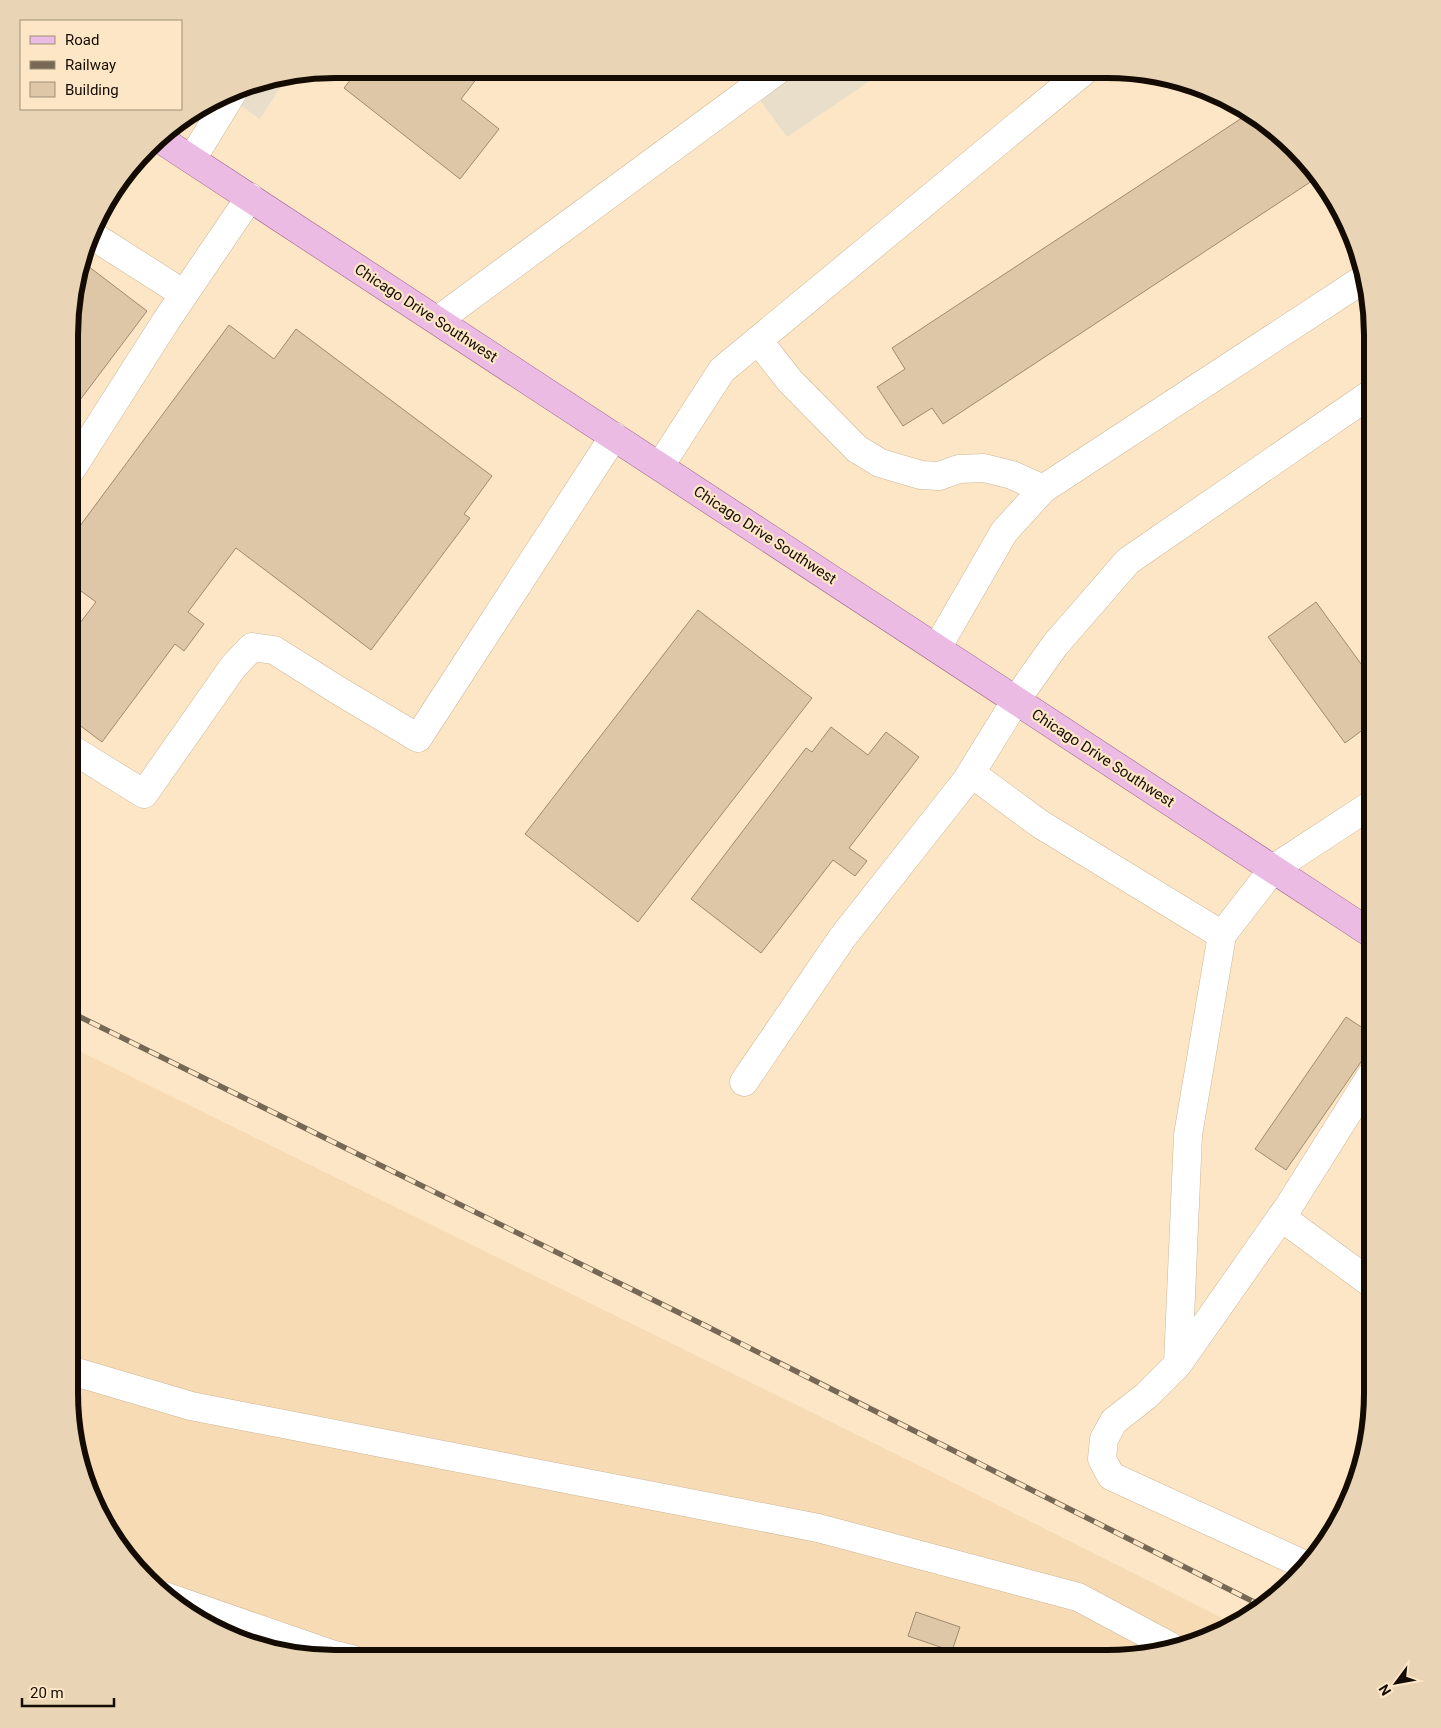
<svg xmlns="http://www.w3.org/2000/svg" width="1441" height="1728" font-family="Roboto,sans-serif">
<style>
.built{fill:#f6dbb4}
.industrial{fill:#e8dec9}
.building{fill:#ddc7a7;stroke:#9f8a6c}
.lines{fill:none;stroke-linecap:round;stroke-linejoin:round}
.minor-casing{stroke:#cdb798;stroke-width:29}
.major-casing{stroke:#98608a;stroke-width:29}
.minor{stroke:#fff;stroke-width:28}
.major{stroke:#ecbbe4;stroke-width:28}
.rail-casing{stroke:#766855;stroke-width:5.5}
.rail{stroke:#fce6c5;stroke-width:4;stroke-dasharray:11;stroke-linecap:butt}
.labels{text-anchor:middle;stroke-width:4.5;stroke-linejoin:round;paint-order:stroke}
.street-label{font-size:15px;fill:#140c03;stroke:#fce6c5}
.rim{fill:none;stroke:#140c03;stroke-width:6}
</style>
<rect width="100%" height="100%" fill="#fce6c5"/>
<path class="built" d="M69,1046L934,1473L1236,1625L1175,1650L1123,1659H317L257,1647L243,1642L187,1615L146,1581L105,1527L78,1462L69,1394Z"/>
<path class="industrial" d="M738,70H886L787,137Z
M287,77L260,119L227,96L249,83Z"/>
<path class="building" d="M359,69H484L461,99L499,129L460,179L344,88Z
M1251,112L1295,147L1318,177L943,424L932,408L903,426L877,387L905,369L892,348Z
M84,263L147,311L71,412V300Z
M229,325L274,359L296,329L492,476L464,514L470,518L371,650L236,548L188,612L204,624L184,651L175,644L102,742L70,718V636L96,602L70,583L71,538Z
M1316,602L1372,679V723L1345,743L1268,637Z
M698,610L812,698L638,922L525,834Z
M831,727L868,755L886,732L919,757L849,848L867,861L855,876L833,860L761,953L691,899L806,748L812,752Z
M1346,1017L1372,1034V1046L1286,1170L1255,1149Z
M1372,1241V1259L1364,1253Z
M916,1612L960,1627L952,1651L908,1636Z"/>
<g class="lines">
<defs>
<path id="minor" d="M192,159L233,92
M93,236L184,294
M438,320L778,70
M758,340L790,381L857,449L880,463L921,475L939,476L959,469L984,468L1012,475L1043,489
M660,466L722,370L1084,71
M71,470L166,321L250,197
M937,648L1004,532L1043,489L1365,278
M70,748L144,794L233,667L252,647L274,650L336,689L418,738L614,436
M971,773L1040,824L1222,935
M744,1082L842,938L966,781L1016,700L1055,645L1128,561L1372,393
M1281,1217L1372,1284
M1178,1364L1188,1135L1222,935L1273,869L1372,804
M69,1370L191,1406L818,1528L1078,1597L1168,1645L1175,1650
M1307,1566L1111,1476L1102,1459L1104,1439L1114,1421L1146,1396L1178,1364L1289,1206L1372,1074
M164,1596L331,1654L352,1659"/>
<path id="major" d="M157,137L1372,934"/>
</defs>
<use href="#minor" class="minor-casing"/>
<use href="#major" class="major-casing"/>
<use href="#minor" class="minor"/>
<use href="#major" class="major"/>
<defs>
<path id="rail" d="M70,1012L706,1326L1262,1606"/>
</defs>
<use href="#rail" class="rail-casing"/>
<use href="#rail" class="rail"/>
</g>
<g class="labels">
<g class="street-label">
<text transform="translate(426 313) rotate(33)" y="5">Chicago Drive Southwest</text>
<text transform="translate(765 535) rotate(33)" y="5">Chicago Drive Southwest</text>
<text transform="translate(1103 758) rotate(33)" y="5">Chicago Drive Southwest</text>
</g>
</g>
<path d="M0 0H1441V1728H0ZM335 78H1107A257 257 0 0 1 1364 335V1393A257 257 0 0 1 1107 1650H335A257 257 0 0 1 78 1393V335A257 257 0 0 1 335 78Z" fill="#e9d5b5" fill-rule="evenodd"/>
<path class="rim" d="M335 78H1107A257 257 0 0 1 1364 335V1393A257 257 0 0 1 1107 1650H335A257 257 0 0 1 78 1393V335A257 257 0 0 1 335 78Z"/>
<rect x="20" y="20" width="162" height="90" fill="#fce6c5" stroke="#9f8f77"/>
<rect x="30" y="36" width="25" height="8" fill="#ecbbe4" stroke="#9f8f77"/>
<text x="65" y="45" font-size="15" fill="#140c03">Road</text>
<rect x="30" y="61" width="25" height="8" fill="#766855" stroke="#9f8f77"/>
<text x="65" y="70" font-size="15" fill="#140c03">Railway</text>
<rect x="30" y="82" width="25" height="15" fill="#ddc7a7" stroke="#9f8f77"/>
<text x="65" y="95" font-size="15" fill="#140c03">Building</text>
<g transform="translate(1396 1683) rotate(238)" stroke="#fce6c5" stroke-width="4" paint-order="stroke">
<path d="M0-4L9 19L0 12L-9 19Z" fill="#140c03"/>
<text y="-8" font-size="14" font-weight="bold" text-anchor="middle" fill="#140c03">N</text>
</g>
<path d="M22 1698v8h92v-8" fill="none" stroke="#140c03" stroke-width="2.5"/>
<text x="30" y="1698" font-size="15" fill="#140c03" stroke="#fce6c5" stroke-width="4" paint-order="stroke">20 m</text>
</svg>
